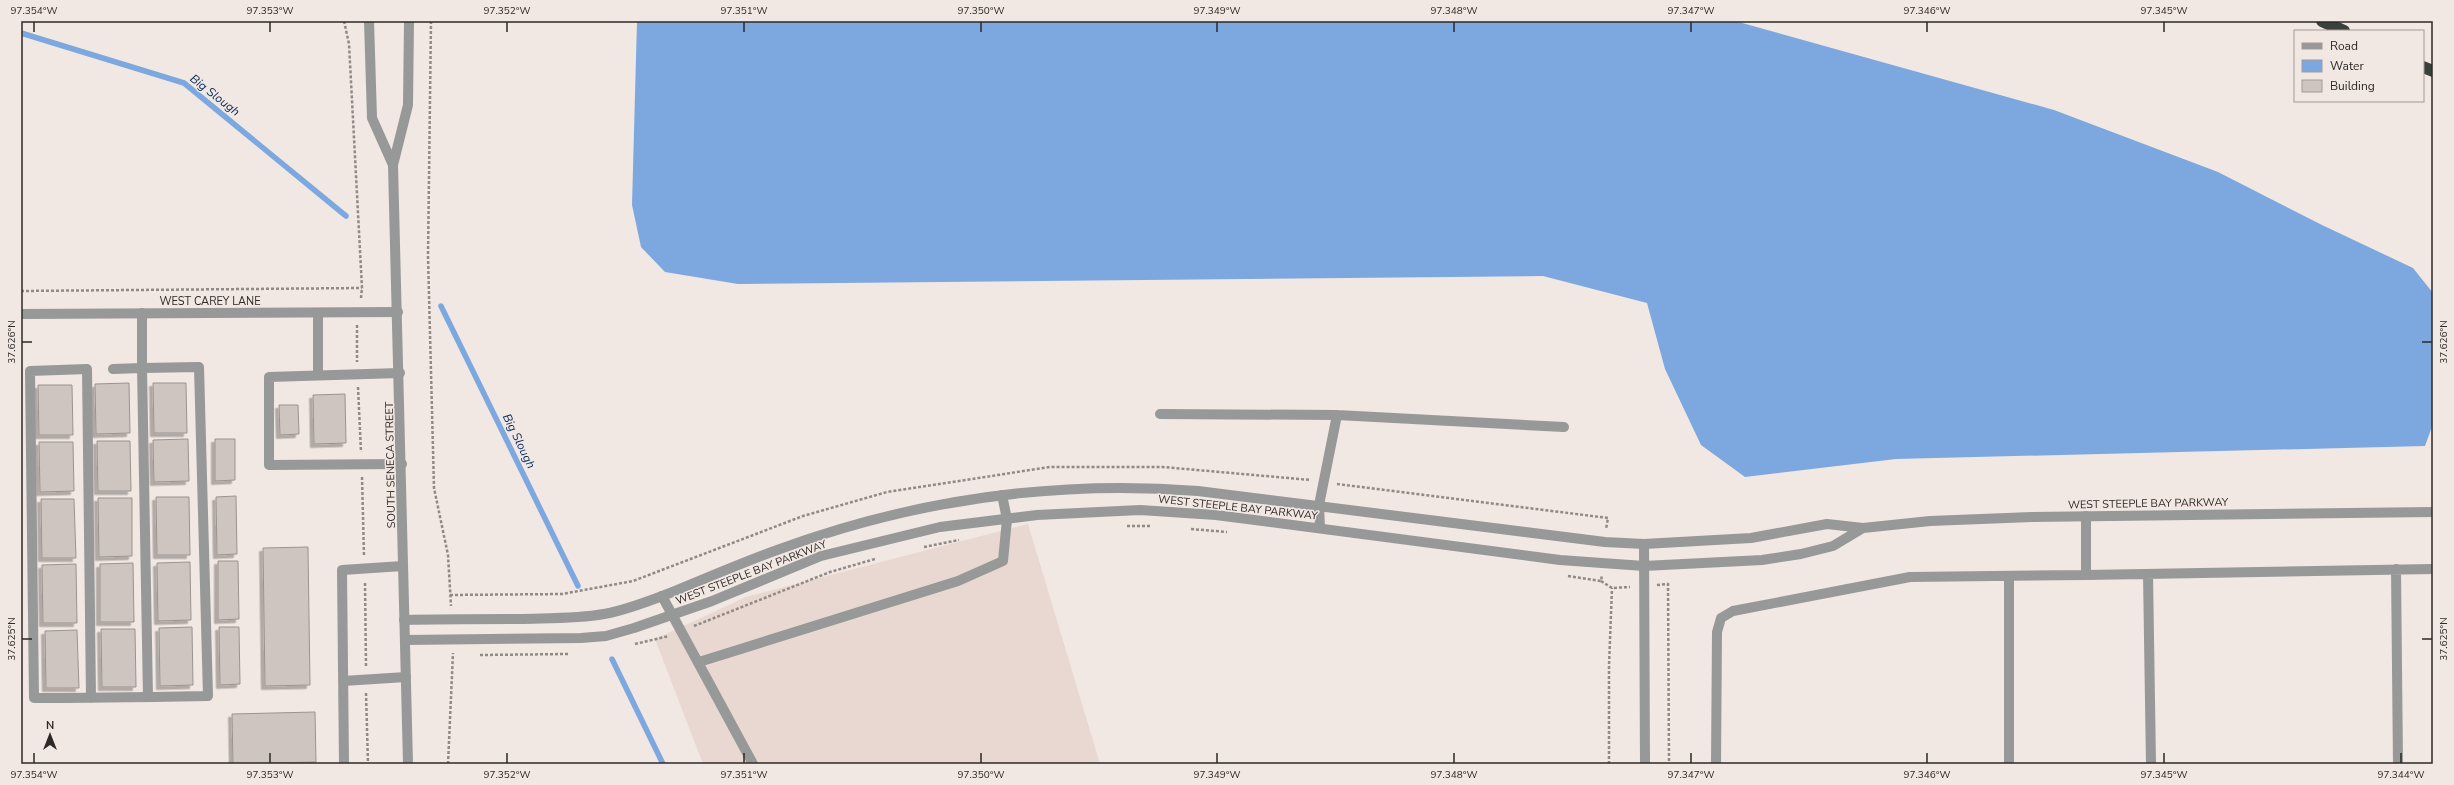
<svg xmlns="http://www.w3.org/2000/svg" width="2454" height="785" font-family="'Nunito Sans',sans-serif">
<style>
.built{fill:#e9d8d1}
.water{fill:#7da8df}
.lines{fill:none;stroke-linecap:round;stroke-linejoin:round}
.stream{stroke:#7da8df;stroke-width:5.5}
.building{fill:#cec5c1;stroke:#9b938f;filter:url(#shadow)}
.path{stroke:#918986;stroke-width:2.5;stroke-dasharray:3 2;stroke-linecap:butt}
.service{stroke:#969997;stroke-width:10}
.minor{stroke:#969997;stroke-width:10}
.tertiary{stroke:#969997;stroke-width:10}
.motorway{stroke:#3a413d;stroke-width:12}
.ticks{fill:none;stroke:#2d2927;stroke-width:1.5}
.labels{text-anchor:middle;stroke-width:3;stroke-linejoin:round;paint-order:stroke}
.street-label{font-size:11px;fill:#2d2927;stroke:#f1e7e3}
.water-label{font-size:12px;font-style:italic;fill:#002959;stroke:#f1e7e3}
.neatline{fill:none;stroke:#2d2927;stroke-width:1.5}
.ticks-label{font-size:10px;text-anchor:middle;fill:#2d2927}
</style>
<defs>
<filter id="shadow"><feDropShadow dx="-3.5" dy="3.5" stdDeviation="0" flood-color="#0004"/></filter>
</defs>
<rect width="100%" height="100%" fill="#f1e7e3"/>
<path class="built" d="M1028,524L1100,764H703L655,639L746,597Z"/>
<path class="water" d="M637,21H1735L2054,110L2218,172L2322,225L2413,268L2433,293V424L2425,446L1896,459L1745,477L1701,445L1665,369L1647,303L1543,276L738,284L665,272L641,247L632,205Z"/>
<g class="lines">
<path class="stream" d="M21,33L184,83L346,216
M441,306L578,586
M612,659L663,764"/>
</g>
<path class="building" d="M129,383L130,433L96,434L95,384Z
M153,383H186L187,433H154Z
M38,385H72L73,435H39Z
M345,394L346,443L314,444L313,395Z
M279,405H298L299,434L280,435Z
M188,439L189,481L154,482L153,440Z
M215,439H235V480L215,481Z
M97,441H130L131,491H98Z
M39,442H73L74,491L40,492Z
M236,496L237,554L217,555L216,497Z
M156,497H189L190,555H157Z
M98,498H132V556L99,557Z
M41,499H74L76,558H42Z
M308,547L310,685L265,686L263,548Z
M218,561H238L239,619L218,620Z
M190,562L191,620L158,621L157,563Z
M133,563L134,622H100V564Z
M76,564L77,623H43L42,565Z
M192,627L193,685L160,686L159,628Z
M219,627H239L240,684L220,685Z
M101,629H135L136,687H102Z
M77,630L79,688H46L45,631Z
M315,712L316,762L233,764L232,714Z"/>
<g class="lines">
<path class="path" d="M344,21L349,44L362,288L361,298
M431,21L428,256L434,488L448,555L451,606
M21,291L362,288
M357,325V362
M358,387L361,452
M362,477L364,556
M1337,484L1608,518L1606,529
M1127,526H1150
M1191,529L1227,532
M924,547L959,540
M1568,576L1601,581L1602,575
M1601,581L1612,588L1630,587
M365,583L366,666
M1657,585L1668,584L1669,764
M450,595L562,594L633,581L803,516L887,492L1050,467H1163L1311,480
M694,626L830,572L875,559
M635,644L669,636
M480,655L569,654
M366,693L368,764
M448,764L453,653
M1609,764V666L1612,588"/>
<path class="service" d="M318,313V375
M113,369L142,368L148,697
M400,373L269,377V465L402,464
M1160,414L1337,415L1564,427
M1320,528L1319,505L1337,415
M1644,544L1645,764
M2396,569L2398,764
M2148,574L2151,764
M2086,575L2433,569
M662,596L753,764
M699,662L958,581L1003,561L1007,519L1002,495
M343,681L406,677
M91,698L87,369L30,371L34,698C92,698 150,697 208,696L199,367L142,368V313
M344,764L342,570L403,566
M1716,764L1717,632L1721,618L1733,611L1910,577L2086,575V516
M2009,764V576"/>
<path class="minor" d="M21,314L398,312
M1863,528L1930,521L2032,517L2433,512
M404,620C443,619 481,619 519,619C547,618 576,619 604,614C627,610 649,601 670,593C707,578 743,562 780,549C914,500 1056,480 1198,491L1605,542L1644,544L1751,538L1827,524L1863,528L1833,546L1801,554L1762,560L1644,566L1560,560L1216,515L1140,510L1037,515L940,527L821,556L712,601L634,628L606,636L581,638L405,640"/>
<path class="tertiary" d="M369,21L372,118L393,165
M408,764L393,165L408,105L409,21"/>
<path class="motorway" d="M2322,21L2344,31
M2423,67L2433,71"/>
</g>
<path class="ticks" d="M34,22V32M270,22V32M507,22V32M744,22V32M981,22V32M1217,22V32M1454,22V32M1691,22V32M1927,22V32M2164,22V32M22,342H32M2422,342H2432M22,639H32M2422,639H2432M34,753V763M270,753V763M507,753V763M744,753V763M981,753V763M1217,753V763M1454,753V763M1691,753V763M1927,753V763M2164,753V763M2401,753V763"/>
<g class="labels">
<g class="street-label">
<text x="210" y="305">WEST CAREY LANE</text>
<text transform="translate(390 465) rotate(-91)" y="4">SOUTH SENECA STREET</text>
<text transform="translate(2148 503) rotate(-1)" y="4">WEST STEEPLE BAY PARKWAY</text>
<text transform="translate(1238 507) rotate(6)" y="4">WEST STEEPLE BAY PARKWAY</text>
<text transform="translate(751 572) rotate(-21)" y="4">WEST STEEPLE BAY PARKWAY</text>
</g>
<g class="water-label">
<text transform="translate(215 95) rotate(38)" y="4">Big Slough</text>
<text transform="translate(519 441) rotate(64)" y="4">Big Slough</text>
</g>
</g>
<rect width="2454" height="785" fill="none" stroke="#f1e7e3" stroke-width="44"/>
<rect x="2294" y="30" width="130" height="72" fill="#f1e7e3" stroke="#a39b98"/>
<rect x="2302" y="43" width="20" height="6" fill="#969997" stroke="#a39b98"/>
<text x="2330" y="50" font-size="12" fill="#2d2927">Road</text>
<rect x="2302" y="60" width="20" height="12" fill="#7da8df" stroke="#a39b98"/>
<text x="2330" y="70" font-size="12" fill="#2d2927">Water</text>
<rect x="2302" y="80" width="20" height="12" fill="#cec5c1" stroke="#a39b98"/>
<text x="2330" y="90" font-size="12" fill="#2d2927">Building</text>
<g transform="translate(50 735)" stroke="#f1e7e3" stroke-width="3" paint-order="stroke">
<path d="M0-3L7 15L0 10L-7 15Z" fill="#2d2927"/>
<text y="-6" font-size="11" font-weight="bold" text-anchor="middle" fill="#2d2927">N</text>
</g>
<rect x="22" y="22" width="2410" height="741" class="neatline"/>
<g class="ticks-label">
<text x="34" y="14">97.354°W</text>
<text x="270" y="14">97.353°W</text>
<text x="507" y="14">97.352°W</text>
<text x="744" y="14">97.351°W</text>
<text x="981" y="14">97.350°W</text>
<text x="1217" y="14">97.349°W</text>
<text x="1454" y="14">97.348°W</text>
<text x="1691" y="14">97.347°W</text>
<text x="1927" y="14">97.346°W</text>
<text x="2164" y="14">97.345°W</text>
<text transform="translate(11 342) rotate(-90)" y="4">37.626°N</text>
<text transform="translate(2443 342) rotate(-90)" y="4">37.626°N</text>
<text transform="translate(11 639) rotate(-90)" y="4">37.625°N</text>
<text transform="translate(2443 639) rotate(-90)" y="4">37.625°N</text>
<text x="34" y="778">97.354°W</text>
<text x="270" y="778">97.353°W</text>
<text x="507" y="778">97.352°W</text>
<text x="744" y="778">97.351°W</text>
<text x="981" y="778">97.350°W</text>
<text x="1217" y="778">97.349°W</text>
<text x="1454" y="778">97.348°W</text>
<text x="1691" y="778">97.347°W</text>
<text x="1927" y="778">97.346°W</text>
<text x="2164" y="778">97.345°W</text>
<text x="2401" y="778">97.344°W</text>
</g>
</svg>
